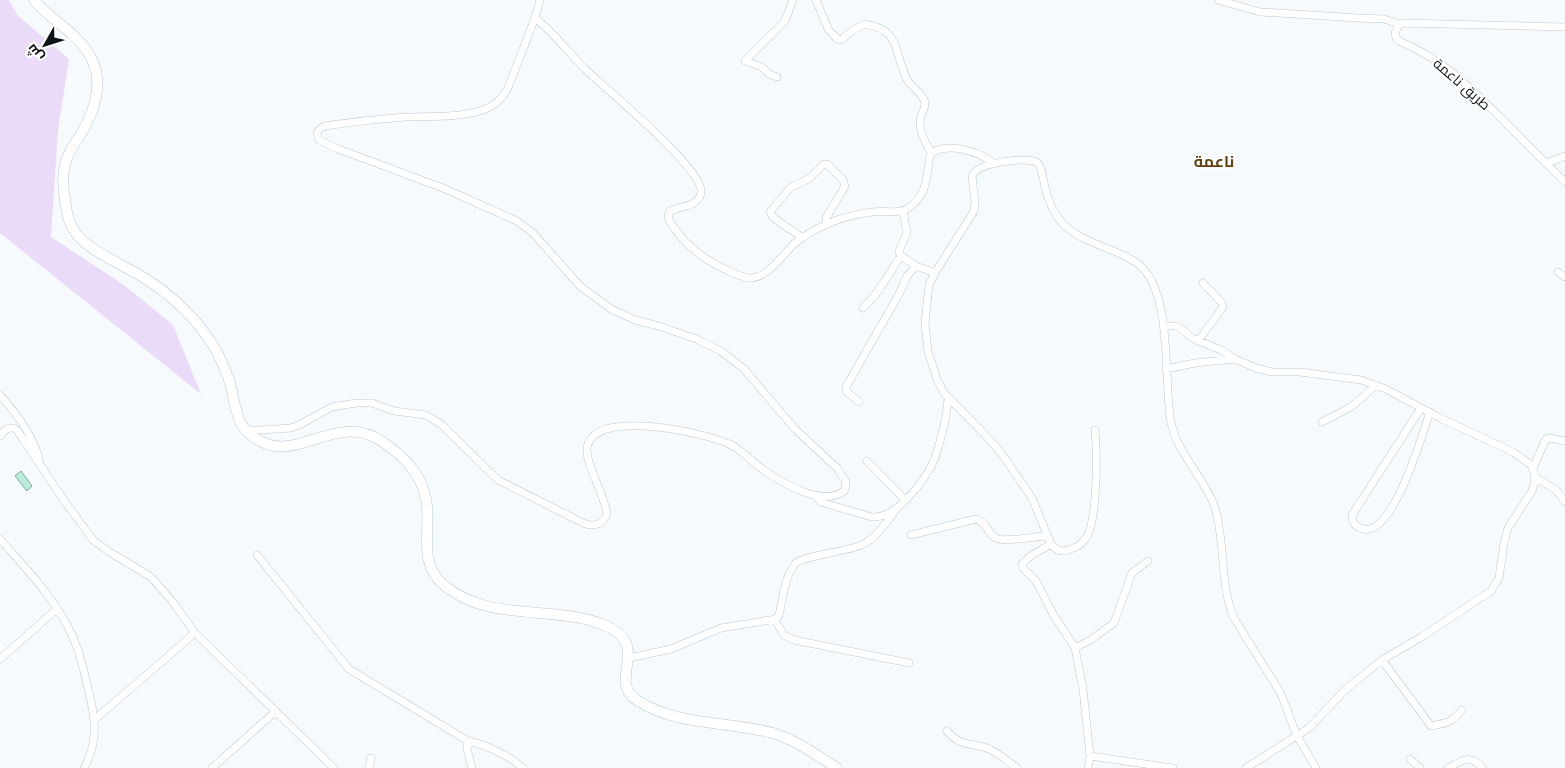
<svg xmlns="http://www.w3.org/2000/svg" width="1565" height="768" font-family="Jost,Cairo,sans-serif">
<style>
.green{fill:#eadbf8}
.water{fill:#b9ecda;stroke:#85ab9f}
.lines{fill:none;stroke-linecap:round;stroke-linejoin:round}
.street-casing{stroke:#b8c9d6;stroke-width:8}
.secondary-casing{stroke:#b8c9d6;stroke-width:11}
.street{stroke:#fff;stroke-width:7}
.secondary{stroke:#fff;stroke-width:10}
.labels{text-anchor:middle;stroke-width:4;stroke-linejoin:round;paint-order:stroke}
.street-label{font-size:14px;fill:#0c1216;stroke:#fff}
.quarter-label{font-size:16px;font-weight:bold;fill:#654010;stroke:#fff}
</style>
<rect width="100%" height="100%" fill="#f6fafc"/>
<path class="green" d="M0,0H9L18,16L69,59L58,130L51,237L124,285L173,325L201,394L0,233Z"/>
<path class="water" d="M21,471L32,486L27,491L15,476Z"/>
<g class="lines">
<defs>
<path id="street" d="M816,0L828,29L837,39L841,40L853,30L865,24C903,30 893,55 908,81C913,89 923,94 925,102C926,108 922,111 921,117C917,130 926,142 931,153
M1218,0L1260,12L1358,18L1384,19L1400,24
M535,18C554,33 569,53 586,70C605,88 706,171 701,193C698,207 680,206 670,211L668,216L669,220C683,244 703,260 729,271C735,274 743,278 751,278C769,277 783,254 795,243C804,236 814,230 825,225C839,218 857,214 872,212C885,210 899,215 910,207C928,194 926,176 930,156C940,140 983,151 993,164
M1565,27L1403,23L1399,25C1395,31 1393,36 1399,41C1445,61 1465,83 1500,117C1521,139 1543,160 1565,182
M777,77L769,74L762,67L745,61L785,21L793,0
M1547,163L1565,156
M903,211L907,233L899,251L900,255L916,266L935,273
M802,238C794,229 773,222 770,212L790,188L810,178L824,164H827L843,180L845,186L826,218V224
M1558,272L1565,277
M863,308L876,294L901,256
M1163,326H1176L1180,328L1192,338L1221,350L1235,359
M1198,341L1223,307L1222,303L1203,283
M1166,369L1195,363L1235,359L1256,368L1272,372H1300L1361,380L1386,389L1438,417L1513,452L1531,465L1534,472L1535,481L1532,491L1508,528L1504,543L1499,578L1491,591L1423,636L1382,660L1345,690L1309,728L1246,768
M0,395C16,413 33,435 39,459
M859,402L847,392L846,387L899,294L907,276L916,266
M1421,408L1352,515C1352,523 1355,527 1363,529C1393,537 1422,435 1430,412
M1322,422L1351,407L1376,385
M245,430H262L291,428L301,424L332,407L356,403H372L394,411L426,415L442,425L498,480L583,523C593,527 603,525 607,514C605,496 585,463 587,448C593,407 705,433 729,444C743,450 753,463 765,471C784,484 825,508 845,490L846,482L838,469L795,429L744,369L721,351L696,339L659,326L635,320L611,309L580,286L533,233L517,221L443,188L338,149L319,140L317,133L320,129L324,126C351,122 378,119 405,117C430,116 459,118 483,110C494,106 503,98 508,88L535,18L540,0
M1095,430C1097,452 1098,520 1086,538C1083,543 1077,547 1071,549C1062,553 1056,551 1051,544L1032,498L1004,457L991,441L944,393L937,379L928,351L925,323L929,285L935,273L974,211L975,202L972,176C978,162 1024,157 1037,162C1043,170 1043,178 1045,187C1048,200 1054,214 1063,224C1083,244 1114,247 1137,263C1174,290 1163,381 1171,423C1173,429 1174,435 1177,441C1188,464 1207,484 1215,508C1226,544 1219,583 1234,618L1281,694L1297,736L1316,768
M0,436C4,430 10,425 17,430L63,499L93,540L108,551L151,577L172,601L195,633L334,768
M867,461L905,500
M1533,468L1546,439L1549,438L1565,441
M1535,477L1557,491L1565,502
M814,495L821,502L827,504L872,517C897,519 929,477 936,455C942,436 947,418 948,398
M911,535L976,519C986,521 987,533 996,538C1003,543 1037,536 1047,536
M0,539C25,568 53,596 70,631C80,651 85,675 90,697C96,722 97,745 84,768
M1051,544L1032,555L1022,564L1023,568L1036,581L1053,614L1075,648L1083,689L1090,756L1173,768
M257,555L349,669L468,741C487,745 508,755 523,768
M774,619L784,635L794,640L909,663
M1075,648L1092,639L1114,623L1132,573L1148,561
M629,658L671,649L721,628L776,619L779,615C783,599 784,578 795,564C802,555 849,552 864,544C878,536 888,520 898,507
M0,659L57,609
M1382,660L1431,726C1449,722 1450,724 1462,710
M94,720L195,633
M947,731C962,748 970,742 987,748C999,753 1007,761 1017,768
M468,741L467,749L472,768
M1410,759L1420,768
M212,768L276,711
M369,768L371,758
M1088,768L1090,756
M1448,768C1462,761 1470,753 1482,768"/>
<path id="secondary" d="M34,0C52,22 81,34 93,62C103,84 94,112 82,132C76,142 69,150 66,161C62,173 63,188 65,200C66,211 69,223 75,232C86,249 123,265 141,276C171,294 198,320 216,350C222,362 228,375 231,387C237,412 236,429 262,442C300,461 338,411 383,442C403,456 421,473 426,499C432,530 416,562 445,586C491,623 552,604 604,625C654,645 605,681 638,701C678,726 728,721 773,733C796,740 816,755 837,768"/>
</defs>
<use href="#street" class="street-casing"/>
<use href="#secondary" class="secondary-casing"/>
<use href="#street" class="street"/>
<use href="#secondary" class="secondary"/>
</g>
<g class="labels">
<g class="street-label">
<text transform="translate(1462 84) rotate(41)" y="5">طريق ناعمة</text>
</g>
<g class="quarter-label">
<text x="1214" y="167">ناعمة</text>
</g>
</g>
<g transform="translate(45 45) rotate(231)" stroke="#ffffff" stroke-width="4" paint-order="stroke">
<path d="M0-4L9 19L0 12L-9 19Z" fill="#0c1216"/>
<text y="-8" font-size="14" font-weight="bold" text-anchor="middle" fill="#0c1216">ش</text>
</g>
</svg>
